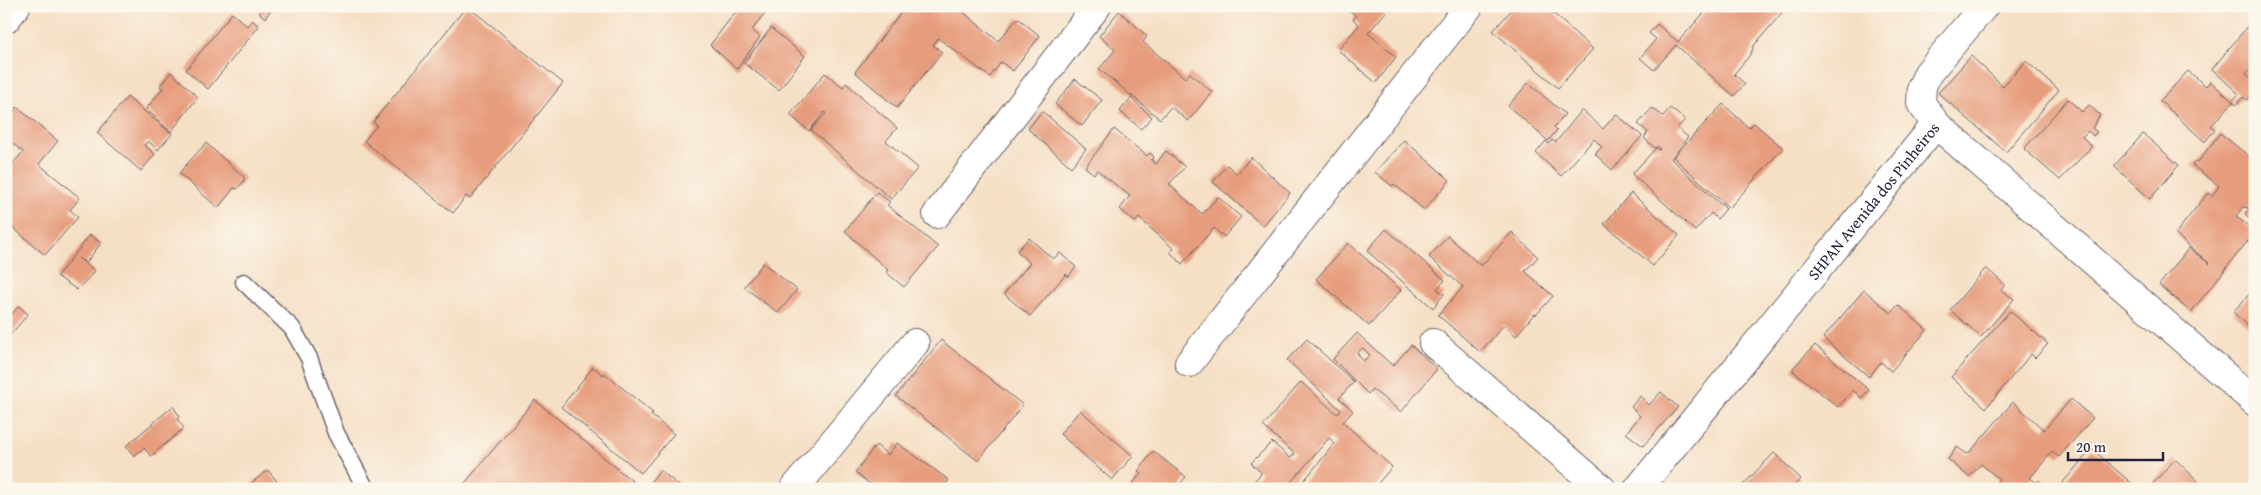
<svg xmlns="http://www.w3.org/2000/svg" width="2261" height="495" font-family="'Gentium Book Plus',serif">
<style>
.building{fill:#e79d7d;fill-rule:evenodd}
.lines{fill:none;stroke-linecap:round;stroke-linejoin:round}
.lane-casing{stroke:#6c646b;stroke-width:19}
.street-casing{stroke:#6c646b;stroke-width:30}
.lane{stroke:#fff;stroke-width:16}
.street{stroke:#fff;stroke-width:28}
.labels{text-anchor:middle;stroke-width:4;stroke-linejoin:round;paint-order:stroke}
.street-label{font-size:16px;fill:#22223b;stroke:#fbf7ec}
</style>
<rect width="100%" height="100%" fill="#fbf7ec"/>
<filter id="ink" filterUnits="userSpaceOnUse"><feTurbulence type="fractalNoise" baseFrequency=".02" numOctaves="2"/><feDisplacementMap in="SourceGraphic" scale="10" xChannelSelector="R" yChannelSelector="G"/><feConvolveMatrix kernelMatrix="1 2 1 2 8 2 1 2 1" color-interpolation-filters="sRGB"/></filter>
<filter id="wash" filterUnits="userSpaceOnUse"><feTurbulence type="fractalNoise" baseFrequency=".0096" numOctaves="4" result="noise"/><feDisplacementMap in="SourceGraphic" scale="20" xChannelSelector="R" yChannelSelector="G"/><feGaussianBlur stdDeviation="1.12" result="paint"/><feColorMatrix in="noise" values="0 0 0 0 0 0 0 0 0 0 0 0 0 0 0 0 0 1.4 0 .05"/><feComposite in="paint" operator="in"/></filter>
<g filter="url(#wash)">
<rect width="100%" height="100%" fill="#f5dfc5"/>
<g id="blocks">
<path class="building" d="M265,6H274L265,18L259,13Z
M467,6L563,83L470,199L466,196L453,213L364,141L377,125L373,122Z
M740,6H756L765,13L752,30L760,37L737,69L710,45Z
M906,6H956L998,41L1018,18L1040,36L1013,71L1001,62L990,77L938,38L933,45L942,52L897,108L855,72Z
M1344,6H1391L1368,33L1396,57L1376,83L1338,50L1359,25L1353,19L1356,16Z
M1515,6H1545L1593,49L1558,88L1493,31Z
M1710,6H1781L1785,9L1752,48L1753,49L1749,56L1734,74L1745,84L1734,96L1676,45L1654,70L1640,58L1656,39L1649,33L1657,24L1678,42Z
M1119,11L1147,36L1143,42L1185,78L1190,73L1212,92L1188,121L1171,107L1160,119L1099,69L1115,50L1099,36Z
M232,13L247,26L252,20L259,26L208,89L186,70Z
M2252,21L2255,23V63L2246,74L2255,81V91L2247,100L2243,97L2236,105L2233,102L2211,126L2215,129L2205,142L2160,101L2188,71L2206,86L2210,81L2232,101L2239,94L2212,69Z
M771,28L805,56L779,90L744,63Z
M1971,56L2003,86L2026,61L2059,90L2006,152L1938,93Z
M171,72L198,97L171,132L146,109L163,88L160,86Z
M825,73L843,87L846,83L897,128L886,141L918,168L891,199L811,130L826,113L824,112L809,131L790,115Z
M1075,79L1102,100L1082,126L1055,104Z
M1528,83L1565,114L1554,127L1557,130L1548,141L1508,106Z
M127,97L172,134L158,150L148,141L144,145L155,154L141,171L97,133Z
M1131,98L1152,117L1141,129L1120,111Z
M2068,99L2082,112L2089,105L2100,115L2092,128L2097,132L2093,136L2088,131L2082,137L2092,146L2060,180L2024,149Z
M1723,104L1749,128L1754,123L1783,148L1729,208L1673,157Z
M17,107L58,141L39,164L80,198L70,210L78,217L45,255L6,222V171L23,152L6,138V121Z
M1652,108L1663,116L1670,108L1685,120L1677,128L1688,137L1671,159L1726,209L1717,219L1711,213L1695,231L1632,174L1656,148L1659,150L1660,149L1658,146L1655,148L1644,138L1648,132L1638,124Z
M1582,110L1603,129L1616,114L1642,136L1612,170L1595,154L1602,147L1594,139L1561,176L1536,153L1546,141L1549,144L1552,140L1556,142Z
M1042,111L1086,149L1071,167L1028,129Z
M1114,129L1147,156L1150,153L1154,157L1151,160L1156,164L1166,151L1185,167L1169,184L1202,214L1218,197L1241,217L1224,237L1214,228L1182,264L1170,252L1174,249L1139,218L1135,222L1120,209L1130,196L1097,170L1094,174L1085,167Z
M2220,133L2255,161V219L2253,221L2245,214L2249,208L2244,207L2236,216L2255,232L2191,312L2159,285L2189,248L2210,264L2175,234L2208,193L2212,196L2219,186L2192,165L2196,161L2198,162Z
M2143,134L2179,165L2150,199L2114,166Z
M1404,140L1450,180L1424,210L1394,184L1392,186L1375,172Z
M206,143L244,177V181L237,189L234,188L218,208L179,173Z
M1251,157L1290,193L1263,226L1213,182L1227,165L1237,174Z
M877,192L890,202L887,205L938,247L904,287L886,272L888,270L845,231Z
M1631,193L1679,235L1653,266L1604,224Z
M1386,229L1445,280L1437,289L1444,294L1433,308L1367,251Z
M1512,232L1538,257L1525,271L1553,296L1536,315L1534,314L1516,336L1504,325L1480,352L1438,315L1463,287L1429,257L1448,236L1481,266Z
M90,235L101,243L86,263L78,258L95,271L77,290L57,276Z
M1029,238L1053,259L1060,253L1076,267L1068,277L1066,274L1030,316L1004,294L1030,263L1017,251Z
M1348,243L1401,290L1369,326L1316,279Z
M763,263L797,290L778,313L744,287Z
M1986,268L2005,285L2001,290L2014,299L1981,337L1950,310Z
M2255,288V332L2233,312Z
M1864,290L1891,313L1898,305L1927,330L1891,371L1881,362L1869,377L1823,338Z
M19,306L28,314L6,340V313L10,316Z
M2010,311L2048,344L2035,358L2031,354L1986,408L1951,377Z
M1357,333L1393,366L1411,345L1437,369L1401,412L1372,389L1368,394L1333,359ZM1363,348L1370,355L1363,361L1357,353Z
M1307,339L1354,382L1339,398L1353,411L1343,422L1392,467L1373,489H1297L1335,443L1329,438L1285,489H1247L1261,474V472L1251,463L1272,442L1290,458L1295,454L1263,426L1301,382L1337,414L1341,410L1287,360Z
M941,340L1023,405L978,461L896,396Z
M1815,345L1869,390L1861,398L1853,390L1838,407L1793,371V368Z
M593,367L603,375L604,373L653,413L651,415L674,434L641,473L561,407Z
M1661,392L1678,407L1643,446L1626,433L1640,416L1631,407L1640,396L1649,405Z
M2071,399L2093,418L2059,457L2052,452L2030,478L2037,483L2039,480L2049,489H1992L1999,479L1981,464L1969,477L1948,459L1957,447L1967,454L1970,452L2013,402L2044,430Z
M535,400L638,486L636,489H460Z
M173,406L180,417L177,419L184,428L151,456L144,448L134,456L126,446Z
M1080,410L1133,456L1112,480L1060,434Z
M897,443L949,480L942,489H876L855,472L876,445L888,455Z
M2092,449L2136,487L2134,489H2057Z
M1153,451L1186,477L1179,485L1183,489H1129L1141,473L1138,471Z
M1774,453L1801,479L1790,489H1739Z
M2175,459L2201,484L2197,489H2148Z
M268,470L283,489H244Z
M660,470L683,489H645Z"/>
</g>
</g>
<g filter="url(#ink)">
<use href="#blocks" fill-opacity="0" stroke="#6c646b" stroke-width="1"/>
<g class="lines">
<defs>
<path id="lane" d="M244,282L292,328L309,358L336,433L366,489"/>
<g id="street">
<path d="M6,19L16,6"/>
<path d="M1936,124L1921,103L1922,86L1928,73L1984,6"/>
<path d="M937,214L1097,6"/>
<path d="M1433,343L1602,489"/>
<path d="M1189,363L1469,6"/>
<path d="M794,489L915,343"/>
<path id="s1" d="M1638,489L1936,124L2255,402"/>
</g>
</defs>
<use href="#lane" class="lane-casing"/>
<use href="#street" class="street-casing"/>
<use href="#lane" class="lane"/>
<use href="#street" class="street"/>
</g>
</g>
<g class="labels">
<g class="street-label">
<text dy="6" stroke="none"><textPath href="#s1" startOffset="372">SHPAN Avenida dos Pinheiros</textPath></text>
</g>
</g>
<rect width="2261" height="495" fill="none" stroke="#fbf7ec" stroke-width="25"/>
<path d="M2068 452v8h95v-8" fill="none" stroke="#22223b" stroke-width="2.5"/>
<text x="2076" y="452" font-size="15" fill="#22223b" stroke="#fbf7ec" stroke-width="4" paint-order="stroke">20 m</text>
</svg>
